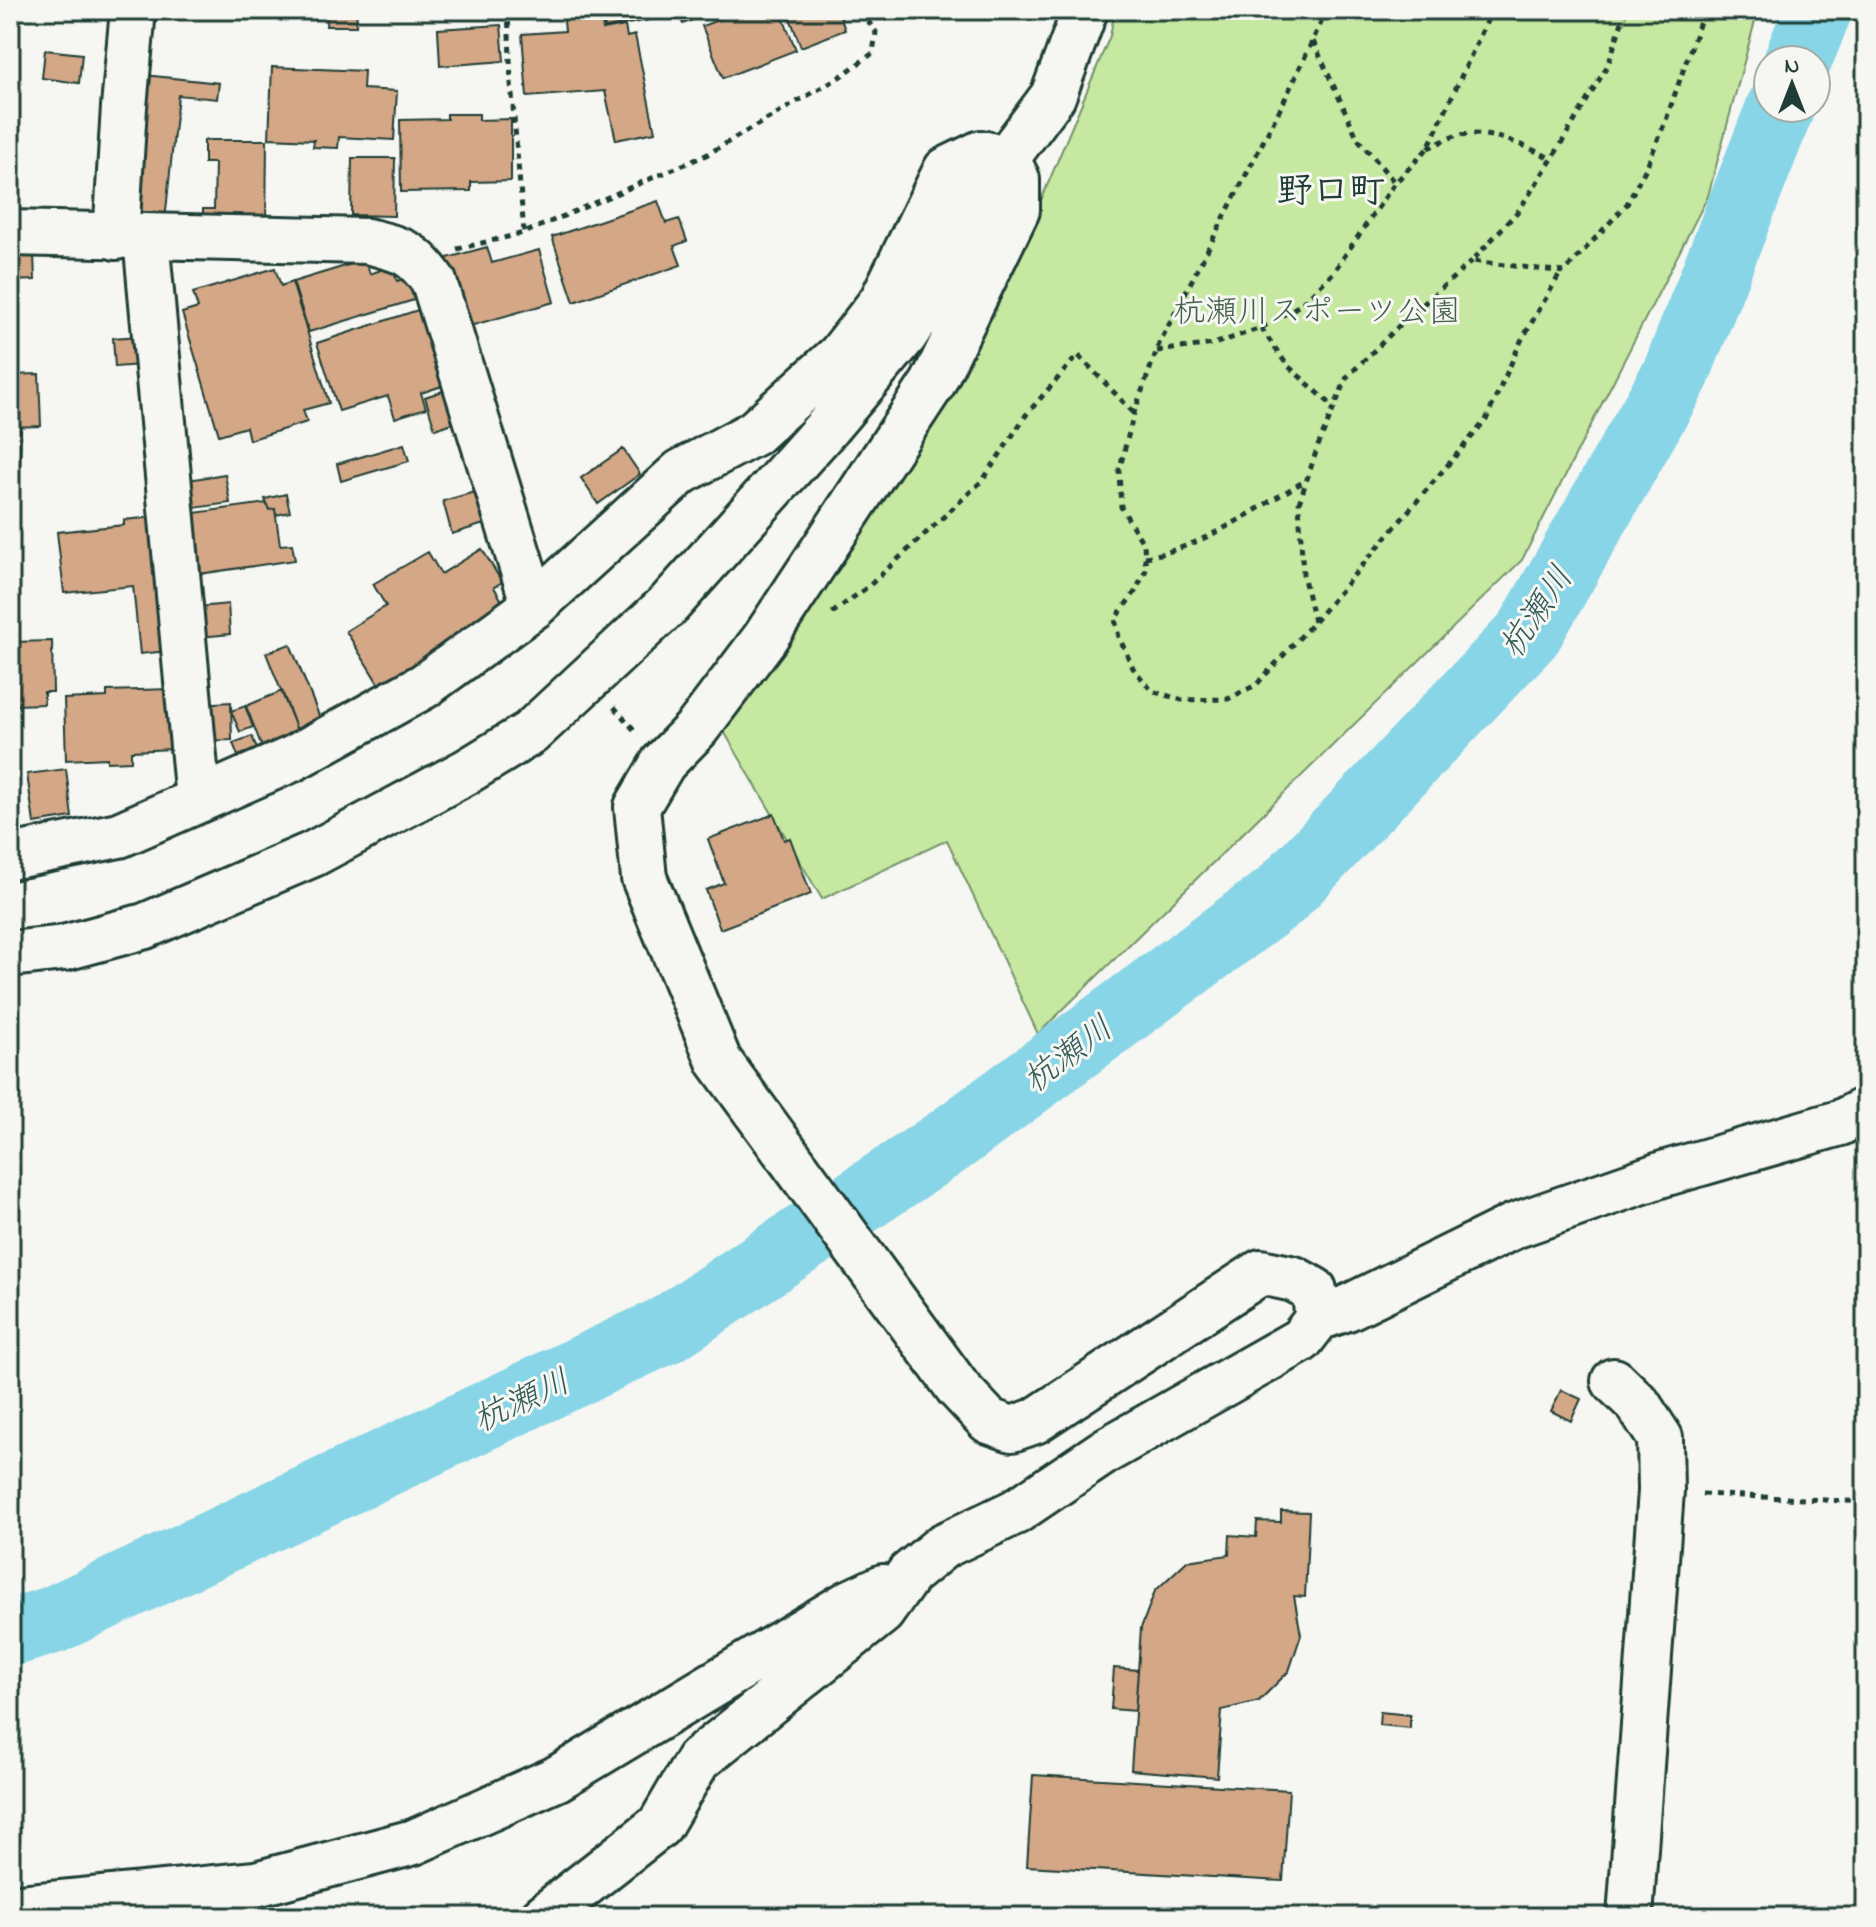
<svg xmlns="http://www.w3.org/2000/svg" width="1876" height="1927" font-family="'Indie Flower','Klee One',sans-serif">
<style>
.green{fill:#c7e8a1;stroke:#73926a;stroke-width:2}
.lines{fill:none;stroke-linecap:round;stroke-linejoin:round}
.river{stroke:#87d5e6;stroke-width:68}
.building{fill:#d4a786;stroke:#1f3d34;stroke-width:2}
.minor-casing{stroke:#1f3d34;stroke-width:50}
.path{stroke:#1f3d34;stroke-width:5;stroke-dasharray:6 6;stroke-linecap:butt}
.minor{stroke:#f6f6f2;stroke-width:44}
.labels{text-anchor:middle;stroke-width:6;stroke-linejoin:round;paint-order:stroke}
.park-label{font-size:32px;fill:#415f4a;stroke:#f6f6f2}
.water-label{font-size:34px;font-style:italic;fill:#345b58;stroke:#f6f6f2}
.quarter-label{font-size:36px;font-weight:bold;fill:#1f3d34;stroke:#f6f6f2}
</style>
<rect width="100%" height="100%" fill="#f6f6f2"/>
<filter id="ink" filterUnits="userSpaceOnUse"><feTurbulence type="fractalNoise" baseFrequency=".0125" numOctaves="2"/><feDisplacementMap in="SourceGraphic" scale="16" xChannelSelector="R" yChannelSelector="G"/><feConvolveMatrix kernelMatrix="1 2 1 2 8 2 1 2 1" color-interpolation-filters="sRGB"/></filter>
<g filter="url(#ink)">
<path class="green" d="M1115,10H1758L1708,196L1522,560L1038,1034L947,840L822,899L719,723L1039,205L1110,36Z"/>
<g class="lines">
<path class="river" d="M1798,60L1818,10
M10,1633L53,1620L668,1329L949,1141L1281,895L1529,633L1676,374L1780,108"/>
</g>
<path class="building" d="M327,10H357L356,26H326Z
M601,10L603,30L625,26L627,37L635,35L655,132L616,140L605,91L527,97L522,34L565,31L563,12Z
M602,10H654L655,19L605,28Z
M677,10H716L683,24Z
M744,10H780L796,50L723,78L702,26Z
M787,10H838L845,30L801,47Z
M501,25L504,61L440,66L438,29Z
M10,48L18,49L10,113Z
M45,50L82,54L79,83L42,78Z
M272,67L364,71L363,89L397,91L394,140L339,137L338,148L313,147L314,140L269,138Z
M144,75L219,83L217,99L178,95L164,230L130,217Z
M447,114H479V120L511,119V181L471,182V191L401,192L400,120L447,119Z
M204,140H267L266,231L203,230V209H214L215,163H204Z
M352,158H395L394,216L351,215Z
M658,201L666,223L679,219L687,241L674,246L681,265L574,302L552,237Z
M487,247L492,263L539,250L554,302L463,328L444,259Z
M10,254H34L35,280L10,281Z
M365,260L370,274L392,266L397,281L407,278L414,300L309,332L293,282Z
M275,268L281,286L292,282L329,403L303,410L307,422L249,440L246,427L219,435L182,313L198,308L193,293Z
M10,286H17L18,366H10Z
M424,308L448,384L421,393L426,408L395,418L388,396L339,411L317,343Z
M153,335L155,364L115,367L113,338Z
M39,374L41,426L10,427V375Z
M449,389L459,421L435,429L425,397Z
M10,430H21L19,486H10Z
M404,444L409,461L341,481L337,464Z
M623,449L640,474L598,504L581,478Z
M225,474L230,503L187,509L182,481Z
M475,492L484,524L452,534L443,501Z
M286,494L290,512L276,515L275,509L269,510L265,499Z
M266,503L269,510L275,509L280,545L292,544L295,560L192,575L187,514Z
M163,516L177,650L140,654L133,586L64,593L57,532L124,525V520Z
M482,549L502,582L494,587L506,608L381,688L346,631L386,606L373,584L428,552L441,574Z
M228,604L230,634L201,637L199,607Z
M52,641L53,692H44V704L15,705V698H10V642Z
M290,644L322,723L298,733L266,653Z
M170,689L172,749L131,751V761L107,762V758L66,760L64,699L107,697V691Z
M282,691L298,733L262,747L246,706Z
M231,702L232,740L201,741L199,704Z
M245,706L253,727L240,732L231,711Z
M252,736L257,749L238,756L233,743Z
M66,769L72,817L34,823L27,774Z
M774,814L784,840L790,838L811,894L720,929L706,890L724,883L708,839Z
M1561,1390L1581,1399L1571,1421L1551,1411Z
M1281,1511L1309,1512L1305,1597L1294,1596L1301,1635L1289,1671L1259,1701L1222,1710L1217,1777L1131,1770L1141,1628L1155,1591L1187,1561L1229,1555L1230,1535L1256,1537L1257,1521L1281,1522Z
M1114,1668L1138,1670L1135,1711L1111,1709Z
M1380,1712L1410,1715V1728L1379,1725Z
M1033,1775L1289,1790L1283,1881L1027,1866Z"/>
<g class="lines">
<defs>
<path id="minor" d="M10,233L367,241C402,250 413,251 434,282L534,606
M116,237L124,107L133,10
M146,238L198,800
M10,857L119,835L292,759L424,686L534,606L681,472L754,433L840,355L882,301L946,170L981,153L1007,159L1017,179V210L933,383L765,638L697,728L663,763L637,807L644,878L719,1061L958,1388L989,1421L1012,1429L1035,1421L1261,1272L1294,1279L1314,1290L1318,1318
M10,954L64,948L145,926L313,854L466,772L530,733L669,604L823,432L905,335L931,296L982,191L1053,96L1085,10
M1614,1381L1638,1404L1660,1438L1661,1491L1630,1917
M10,1908L256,1884L414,1842L556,1779L849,1603L883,1587
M543,1917L660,1825L698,1760L882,1612L909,1574L943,1546L1015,1512L1107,1450L1301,1340L1318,1318L1347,1308L1514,1226L1663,1174L1840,1123L1866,1109"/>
</defs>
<use href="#minor" class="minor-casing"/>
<path class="path" d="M508,10L511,83L524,232
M1327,10L1284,101L1159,344L1134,413L1119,471L1121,507L1144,545L1146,570L1135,592L1115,619L1119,637L1133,668L1152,691L1182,700L1228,699L1256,685L1314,622L1486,420L1521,341L1561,272
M1626,10L1608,65L1552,159L1519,210L1472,261L1564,272L1627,204L1646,168L1666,120L1704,10
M1313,41L1358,139L1395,183
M1428,148C1438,144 1449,137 1459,135C1490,130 1525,145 1552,159
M457,249L524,233L706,155L841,76L873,53L876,32L860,10
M1261,328L1287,365L1334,407
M1157,351L1214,344L1261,328L1300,305L1332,274L1395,183L1428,148L1492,10
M1145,557C1203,548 1254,509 1305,481
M832,613L869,586L983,480L1026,415L1078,355L1134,413
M1314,622L1303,574L1299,503L1318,446L1347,377L1404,321L1472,261
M614,707L637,733
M1702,1494L1866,1502"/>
<use href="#minor" class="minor"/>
</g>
</g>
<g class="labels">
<g class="park-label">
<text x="1317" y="321">杭瀬川スポーツ公園</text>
</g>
<g class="water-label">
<text transform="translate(1535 611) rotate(-56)" y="12">杭瀬川</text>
<text transform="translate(1067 1053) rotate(-37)" y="12">杭瀬川</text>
<text transform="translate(521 1399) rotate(-25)" y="12">杭瀬川</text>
</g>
<g class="quarter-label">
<text x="1331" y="202">野口町</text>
</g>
</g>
<rect width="1876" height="1927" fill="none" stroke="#f6f6f2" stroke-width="40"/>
<rect x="20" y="20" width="1836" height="1887" fill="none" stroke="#1f3d34" stroke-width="3" filter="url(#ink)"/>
<g transform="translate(1792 84)"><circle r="38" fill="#f6f6f2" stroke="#a0aca6" stroke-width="2"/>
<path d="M0-6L14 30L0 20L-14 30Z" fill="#1f3d34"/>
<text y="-12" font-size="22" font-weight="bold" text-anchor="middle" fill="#1f3d34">N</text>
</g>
</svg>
